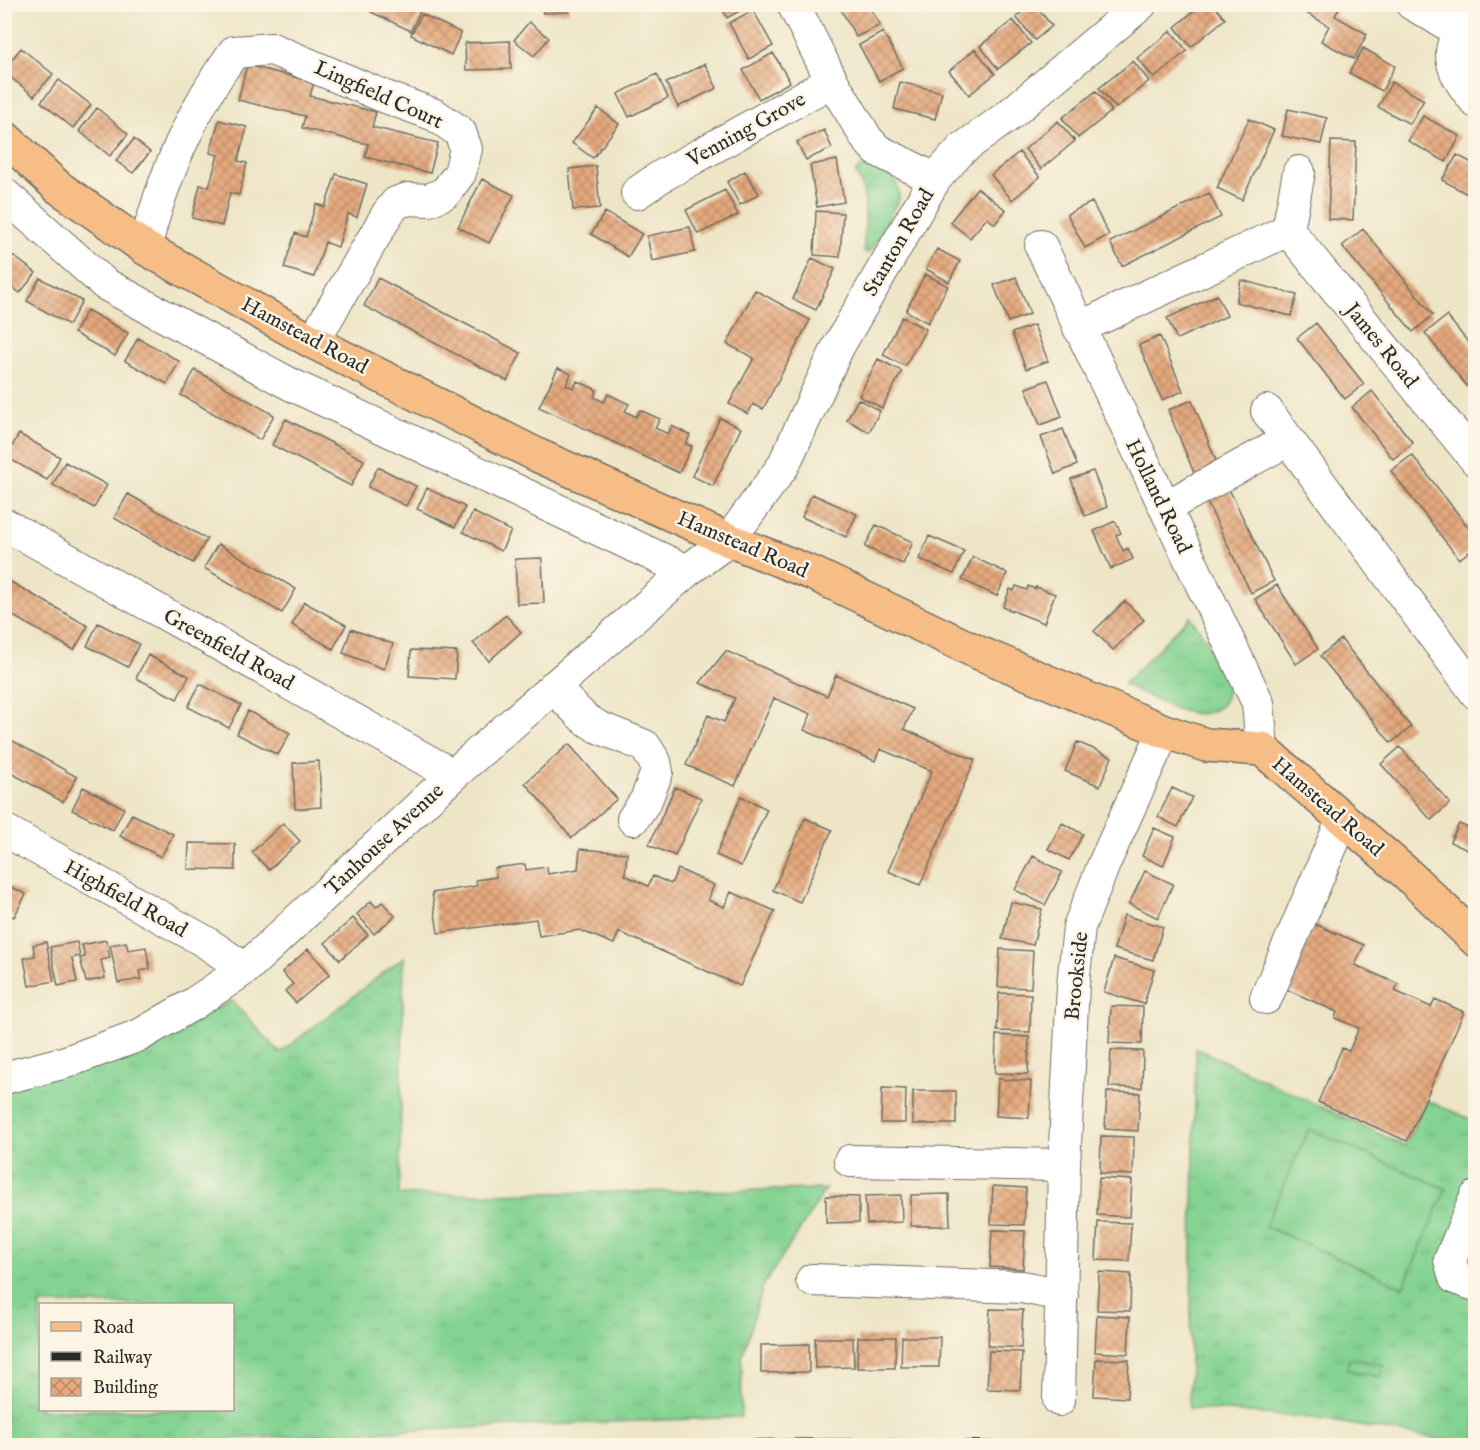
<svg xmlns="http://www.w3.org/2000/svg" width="1480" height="1450" font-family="'IM FELL English',serif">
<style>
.grass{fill:url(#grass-tufts);stroke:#587f5e;stroke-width:1.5;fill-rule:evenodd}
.garden{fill:#84d392;stroke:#587f5e;stroke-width:1.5}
.building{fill:url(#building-cross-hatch)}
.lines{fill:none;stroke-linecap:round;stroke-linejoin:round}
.minor-casing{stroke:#6f6c62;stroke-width:34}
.major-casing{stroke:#6f6c62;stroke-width:36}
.minor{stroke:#fff;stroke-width:32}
.major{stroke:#f6be86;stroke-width:33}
.rail{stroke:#2b2b2b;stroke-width:4.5}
.labels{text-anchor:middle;stroke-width:5;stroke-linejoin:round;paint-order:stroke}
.street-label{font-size:21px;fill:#2b2b2b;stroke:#fcf5e5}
</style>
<defs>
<pattern id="grass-tufts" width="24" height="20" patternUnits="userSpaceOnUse" patternTransform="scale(1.5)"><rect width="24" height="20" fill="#84d392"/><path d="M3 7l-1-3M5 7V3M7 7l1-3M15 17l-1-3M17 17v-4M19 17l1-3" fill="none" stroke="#72b57e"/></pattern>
<pattern id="building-cross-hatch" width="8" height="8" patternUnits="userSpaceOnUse" patternTransform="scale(1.5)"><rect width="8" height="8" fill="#e5a97d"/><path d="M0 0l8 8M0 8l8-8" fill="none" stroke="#ba8a67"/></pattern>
</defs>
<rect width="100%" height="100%" fill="#fcf5e5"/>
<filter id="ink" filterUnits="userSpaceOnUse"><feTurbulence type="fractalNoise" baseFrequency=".0167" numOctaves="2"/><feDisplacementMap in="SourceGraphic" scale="12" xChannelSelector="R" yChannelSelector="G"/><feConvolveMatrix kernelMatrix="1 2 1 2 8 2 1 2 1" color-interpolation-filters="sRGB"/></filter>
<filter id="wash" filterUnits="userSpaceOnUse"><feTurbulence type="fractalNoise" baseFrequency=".008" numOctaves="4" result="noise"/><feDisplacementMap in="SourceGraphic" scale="24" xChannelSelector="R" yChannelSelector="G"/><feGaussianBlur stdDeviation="1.35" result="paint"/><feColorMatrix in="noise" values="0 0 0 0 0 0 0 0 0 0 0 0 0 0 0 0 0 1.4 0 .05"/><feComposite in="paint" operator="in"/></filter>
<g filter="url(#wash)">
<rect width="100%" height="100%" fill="#eee5c7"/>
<path class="grass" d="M872,166C890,171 900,180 899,199L872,249L867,253L864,252C864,227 870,193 855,172L860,168Z
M1190,616C1202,635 1244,688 1219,707C1208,715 1195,715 1183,711C1163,706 1143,693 1124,684Z
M404,957L399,1195L826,1189L763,1286L742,1358L741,1417L389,1431L119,1445L5,1446V1089L102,1063L232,1001L280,1053ZM40,1304H232V1410H40Z
M1196,1048L1405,1146L1426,1100L1475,1121V1190L1442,1266L1475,1294V1445L1313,1418L1189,1408Z"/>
<path class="garden" d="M1309,1129L1446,1189L1403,1287L1265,1226Z
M1349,1358L1383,1365L1381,1377L1347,1370Z"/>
<g id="blocks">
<path class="building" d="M375,4H412L421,9L411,31L371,12Z
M543,4H569V12L543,13Z
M720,4H752L727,18Z
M838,4H868L880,25L856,37Z
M1031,4H1034L1052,26L1035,40L1016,17Z
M1202,4H1213L1225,19L1191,47L1175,27Z
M1291,4H1341L1335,16L1367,34L1354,59L1321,41L1329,26Z
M753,10L773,46L749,59L729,23Z
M422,14L461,33L451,55L411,35Z
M1013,20L1031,43L998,69L980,46Z
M529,22L549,38L534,56L514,40Z
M1171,31L1187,51L1154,78L1137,58Z
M883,32L903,68L879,81L859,45Z
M510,41L511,69L466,70L465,43Z
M21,48L53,74L34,96L4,72V69Z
M1363,48L1395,66L1382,91L1349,73Z
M975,49L995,74L969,95L949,71Z
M773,53L790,82L759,99L743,70Z
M1133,61L1149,81L1116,108L1099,88Z
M705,64L717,88L678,107L666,83Z
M247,65L314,82L310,96L376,112L372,127L438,143L430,173L365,157L368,144L302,128L305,116L238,100Z
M657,74L668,98L629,117L618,94Z
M59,80L91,105L73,128L41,102Z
M900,82L942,92L935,119L894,109Z
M1392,82L1424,100L1410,124L1378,107Z
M1096,91L1112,111L1078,138L1062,118Z
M97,108L128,134L110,156L79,131Z
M598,108L619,124L593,158L572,143Z
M1288,109L1327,118L1321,144L1282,136Z
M1423,116L1460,136L1446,162L1408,141Z
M1249,119L1274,130L1242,200L1217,188Z
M219,120L247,127L238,161L247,163L239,195L230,193L222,226L192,218L200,185L209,187L218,155L210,153Z
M1058,121L1075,141L1041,169L1025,149Z
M824,130L832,148L806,160L797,142Z
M134,139L150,152L133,173L116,161Z
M1331,141L1356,142L1353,220L1328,219Z
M1019,152L1040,177L1012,200L991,175Z
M1457,155L1476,165V199L1442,180Z
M837,160L844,202L817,207L810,165Z
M596,166L600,208L573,210L569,169Z
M745,171L759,194L740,205L727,182Z
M336,174L367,184L357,217L348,214L338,247L325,242L314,277L284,268L295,233L306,237L316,204L325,207Z
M482,179L514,195L489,243L458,227Z
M977,188L1006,210L995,224L987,218L970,238L950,222Z
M725,190L738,215L698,234L686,210Z
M1209,193L1221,217L1122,266L1110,242Z
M1092,202L1109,235L1085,248L1067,214Z
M816,211L843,213L840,257L814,255Z
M605,212L642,234L628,257L591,234Z
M690,227L695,252L652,261L647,236Z
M1363,229L1433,315L1413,332L1342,246Z
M4,249L36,273L20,293L4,281Z
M937,249L960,261L949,282L926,269Z
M812,258L835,269L816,310L793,299Z
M925,274L948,286L928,323L906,311Z
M1016,277L1030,314L1008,322L994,285Z
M40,278L82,301L69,325L27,301Z
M378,278L521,353L507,381L364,306Z
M1241,280L1297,295L1291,316L1236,302Z
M755,290L810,320L763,409L753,404L748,414L729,404L754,358L727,344Z
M1217,295L1227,316L1177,339L1167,318Z
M87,310L128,333L115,356L74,333Z
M1447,316L1476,352V393L1473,394L1425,333Z
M902,317L926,329L905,366L883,355Z
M1316,323L1364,384L1345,399L1297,338Z
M1034,325L1048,361L1026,369L1012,333Z
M1160,336L1183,391L1162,400L1139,345Z
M138,338L179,361L167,384L125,361Z
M878,359L902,371L882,408L859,396Z
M558,368L571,374L566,385L574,388L577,381L597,390L594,397L604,402L608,394L629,404L625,411L636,417L640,410L660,419L655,428L668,434L672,426L690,435L686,444L692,446L679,473L539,407Z
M195,370L274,415L260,440L181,395Z
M1048,380L1062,417L1040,425L1026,388Z
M1372,391L1413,443L1393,459L1352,407Z
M858,399L880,411L869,432L847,420Z
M1192,400L1220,471L1197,480L1168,410Z
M720,418L741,428L713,486L692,476Z
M286,419L364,460L351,486L272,445Z
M1063,429L1077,465L1055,474L1041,437Z
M19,434L60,457L47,480L6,457Z
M1412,455L1476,537V547L1459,559L1391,471Z
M65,462L107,485L94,508L53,485Z
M378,467L416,486L406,506L368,487Z
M1093,471L1107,507L1085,516L1071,479Z
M1225,481L1274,581L1251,593L1202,492Z
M427,488L465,507L455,527L417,509Z
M128,494L207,539L193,563L114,518Z
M812,494L857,514L846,537L802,517Z
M473,512L511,531L501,551L463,532Z
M1115,521L1121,533L1116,535L1123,551L1128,548L1133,559L1111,569L1094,531Z
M876,525L913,542L903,564L865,547Z
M929,536L964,551L954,574L919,559Z
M218,544L296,589L282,613L204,568Z
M973,557L1007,573L997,596L962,580Z
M542,558L544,603L517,604L515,559Z
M9,581L88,626L74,650L4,611V589Z
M1277,585L1318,649L1296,664L1255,599Z
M1016,586L1027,590L1028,586L1035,589L1036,587L1055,594L1044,623L1003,607L1010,589L1014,591Z
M1125,601L1144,620L1113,650L1094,631Z
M304,602L346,625L333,649L292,625Z
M506,615L521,632L489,661L473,643Z
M98,623L139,644L128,667L87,646Z
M351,629L393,644L384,669L343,653Z
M1341,639L1411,727L1391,743L1320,656Z
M411,650L457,652L455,679L409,676Z
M726,651L827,696L836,675L913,709L904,729L975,760L920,885L888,871L932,771L880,749L875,761L804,730L811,714L774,698L735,786L686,765L708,715L724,722L735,698L700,683Z
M148,655L189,676L177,699L136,678Z
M200,684L241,705L229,728L188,707Z
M248,711L290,733L278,755L237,734Z
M4,736L77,777L63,802L4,769Z
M1077,742L1112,757L1100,786L1065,771Z
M569,744L617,799L572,838L525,783Z
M1400,747L1450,803L1431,820L1381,764Z
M319,761L321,807L295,809L293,763Z
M83,787L124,808L113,830L72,810Z
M675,787L701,798L675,856L649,845Z
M1172,788L1192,797L1178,827L1158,817Z
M741,796L767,809L741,866L716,855Z
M132,814L173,834L161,857L120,836Z
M805,818L832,830L800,902L773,890Z
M283,823L300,841L269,870L252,852Z
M1062,823L1083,834L1069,860L1048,849Z
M1459,824L1476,831V854L1450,842Z
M1154,828L1175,837L1163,866L1142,856Z
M189,843L235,844V870L188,869Z
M580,849L627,853L625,875L648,886L653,876L671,884L678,869L714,885L708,900L724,907L731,892L775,911L740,986L619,932L614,944L580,930L539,936L536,919L438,933L432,893L477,886L476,880L496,877L495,868L525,864L526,870L547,867L548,874L578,869Z
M1033,856L1062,872L1045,905L1015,890Z
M1145,871L1173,884L1158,918L1129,904Z
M4,884L26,894L14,917L4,912Z
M371,901L376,907L382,902L395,916L374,934L357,914Z
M1011,902L1042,909L1033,945L1002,939Z
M1124,915L1163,927L1153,960L1114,949Z
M353,918L368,935L340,960L325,943Z
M1315,924L1364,945L1355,965L1398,984L1395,991L1431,1007L1435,999L1464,1012L1407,1141L1318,1102L1342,1048L1349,1051L1359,1028L1335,1018L1337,1012L1286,989Z
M106,940L110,958L101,960L105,978L86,982L80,958L85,957L82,945Z
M46,942L54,981L29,986L24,958L35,956L33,945Z
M77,942L80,956L72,958L77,982L58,986L50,947Z
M126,942L128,950L146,947L150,969L139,971L141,979L118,983L110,945Z
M308,949L330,974L296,1003L285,991L293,984L282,972Z
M1000,949L1033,951L1031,988L998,987Z
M1114,958L1154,970L1144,1004L1104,992Z
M999,993L1031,994L1030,1032L997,1031Z
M1111,1006L1143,1007L1142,1044L1109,1043Z
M996,1035L1029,1037L1028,1074L995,1073Z
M1111,1050L1143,1051L1142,1088L1109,1087Z
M998,1079L1031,1081L1029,1118L996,1116Z
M882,1088L906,1089L905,1123H881Z
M913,1091H956V1124H913Z
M1107,1092L1140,1093L1138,1131L1105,1129Z
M1101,1136L1134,1137L1133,1175L1100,1173Z
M1099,1178L1132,1180L1130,1217L1097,1215Z
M993,1186L1026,1188L1024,1225L991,1224Z
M949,1194L950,1226H911V1195Z
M901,1195L902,1222L867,1224L865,1196Z
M826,1196L859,1197V1222L826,1223Z
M1098,1222L1131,1223L1129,1261L1096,1260Z
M992,1230L1025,1231L1023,1269L990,1267Z
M1099,1272L1131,1274L1130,1311L1097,1310Z
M990,1309L1023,1310L1021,1348L988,1346Z
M1097,1315L1130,1317L1128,1354L1095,1352Z
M858,1337H896L895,1368H857Z
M902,1337H940L939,1367H901Z
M815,1338H853L854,1367L815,1368Z
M809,1344V1372L761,1373V1345Z
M989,1351L1022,1352L1020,1390L987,1389Z
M1096,1359L1129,1360L1127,1398L1094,1396Z"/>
</g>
</g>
<g filter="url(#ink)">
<use href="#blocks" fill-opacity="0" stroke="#6f6c62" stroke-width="1.5"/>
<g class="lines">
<defs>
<path id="minor" d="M793,4L832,81L867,139L877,150L935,179
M1412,4L1459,31
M1473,4C1467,17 1453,38 1452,52C1451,71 1465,88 1476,102
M637,193L660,177L832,81
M4,194L105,284L290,384L687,571
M1288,230L1299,172
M1041,246L1258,703L1262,749
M145,248C162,179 192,109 234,52L272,49L383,96L435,115L460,132L466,149L460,173L445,193L429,200L408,199L396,203L388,213L313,342
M1079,328L1288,230L1476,460
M1267,411L1476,693
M1171,504L1288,440
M4,524L453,775
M553,687L584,718L598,727L645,746L655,762L657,772L646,800L633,819
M4,830L204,941L245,969
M1266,998L1343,819
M4,1078L66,1062L140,1035L193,1004L245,969L453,775L687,571L729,540L783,466L838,347L935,179L962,149L1008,116L1141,4
M850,1161L1064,1165
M1476,1197L1450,1260L1455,1278L1476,1285
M812,1280L1022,1287L1062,1295
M1059,1400L1064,1165L1073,985L1079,927L1104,864L1164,731"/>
<path id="major" d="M4,137L58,187L145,248L313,342L539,456L729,540L814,574L977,652L1164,731L1206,745L1262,749L1406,873L1476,940"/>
</defs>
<use href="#minor" class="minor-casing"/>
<use href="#major" class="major-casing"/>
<use href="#minor" class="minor"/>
<use href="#major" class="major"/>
<path class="rail" d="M627,1446C774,1438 922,1439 1069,1446"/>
</g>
</g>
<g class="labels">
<g class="street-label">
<text transform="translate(379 94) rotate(24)" y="7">Lingfield Court</text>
<text transform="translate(746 129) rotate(-29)" y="7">Venning Grove</text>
<text transform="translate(898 242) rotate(-60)" y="7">Stanton Road</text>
<text transform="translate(305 335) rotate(28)" y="7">Hamstead Road</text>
<text transform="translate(1382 345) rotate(51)" y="7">James Road</text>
<text transform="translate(1159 496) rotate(64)" y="7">Holland Road</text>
<text transform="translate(743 544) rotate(23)" y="7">Hamstead Road</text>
<text transform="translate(229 649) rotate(29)" y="7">Greenfield Road</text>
<text transform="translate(1328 806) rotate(41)" y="7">Hamstead Road</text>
<text transform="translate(384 839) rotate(-43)" y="7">Tanhouse Avenue</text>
<text transform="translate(126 898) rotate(29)" y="7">Highfield Road</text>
<text transform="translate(1076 976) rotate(-84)" y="7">Brookside</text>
</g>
</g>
<rect width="1480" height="1450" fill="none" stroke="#fcf5e5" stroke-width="24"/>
<rect x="39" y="1303" width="195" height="108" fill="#fcf5e5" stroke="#a8a49b" stroke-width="1.5"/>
<rect x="51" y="1322" width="30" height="9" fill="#f6be86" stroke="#a8a49b" stroke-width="1.5"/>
<text x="93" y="1333" font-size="18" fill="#2b2b2b">Road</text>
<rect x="51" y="1352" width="30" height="9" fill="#2b2b2b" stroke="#a8a49b" stroke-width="1.5"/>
<text x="93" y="1363" font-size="18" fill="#2b2b2b">Railway</text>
<rect x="51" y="1378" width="30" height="18" fill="url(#building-cross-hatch)" stroke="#a8a49b" stroke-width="1.5"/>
<text x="93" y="1393" font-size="18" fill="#2b2b2b">Building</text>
</svg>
